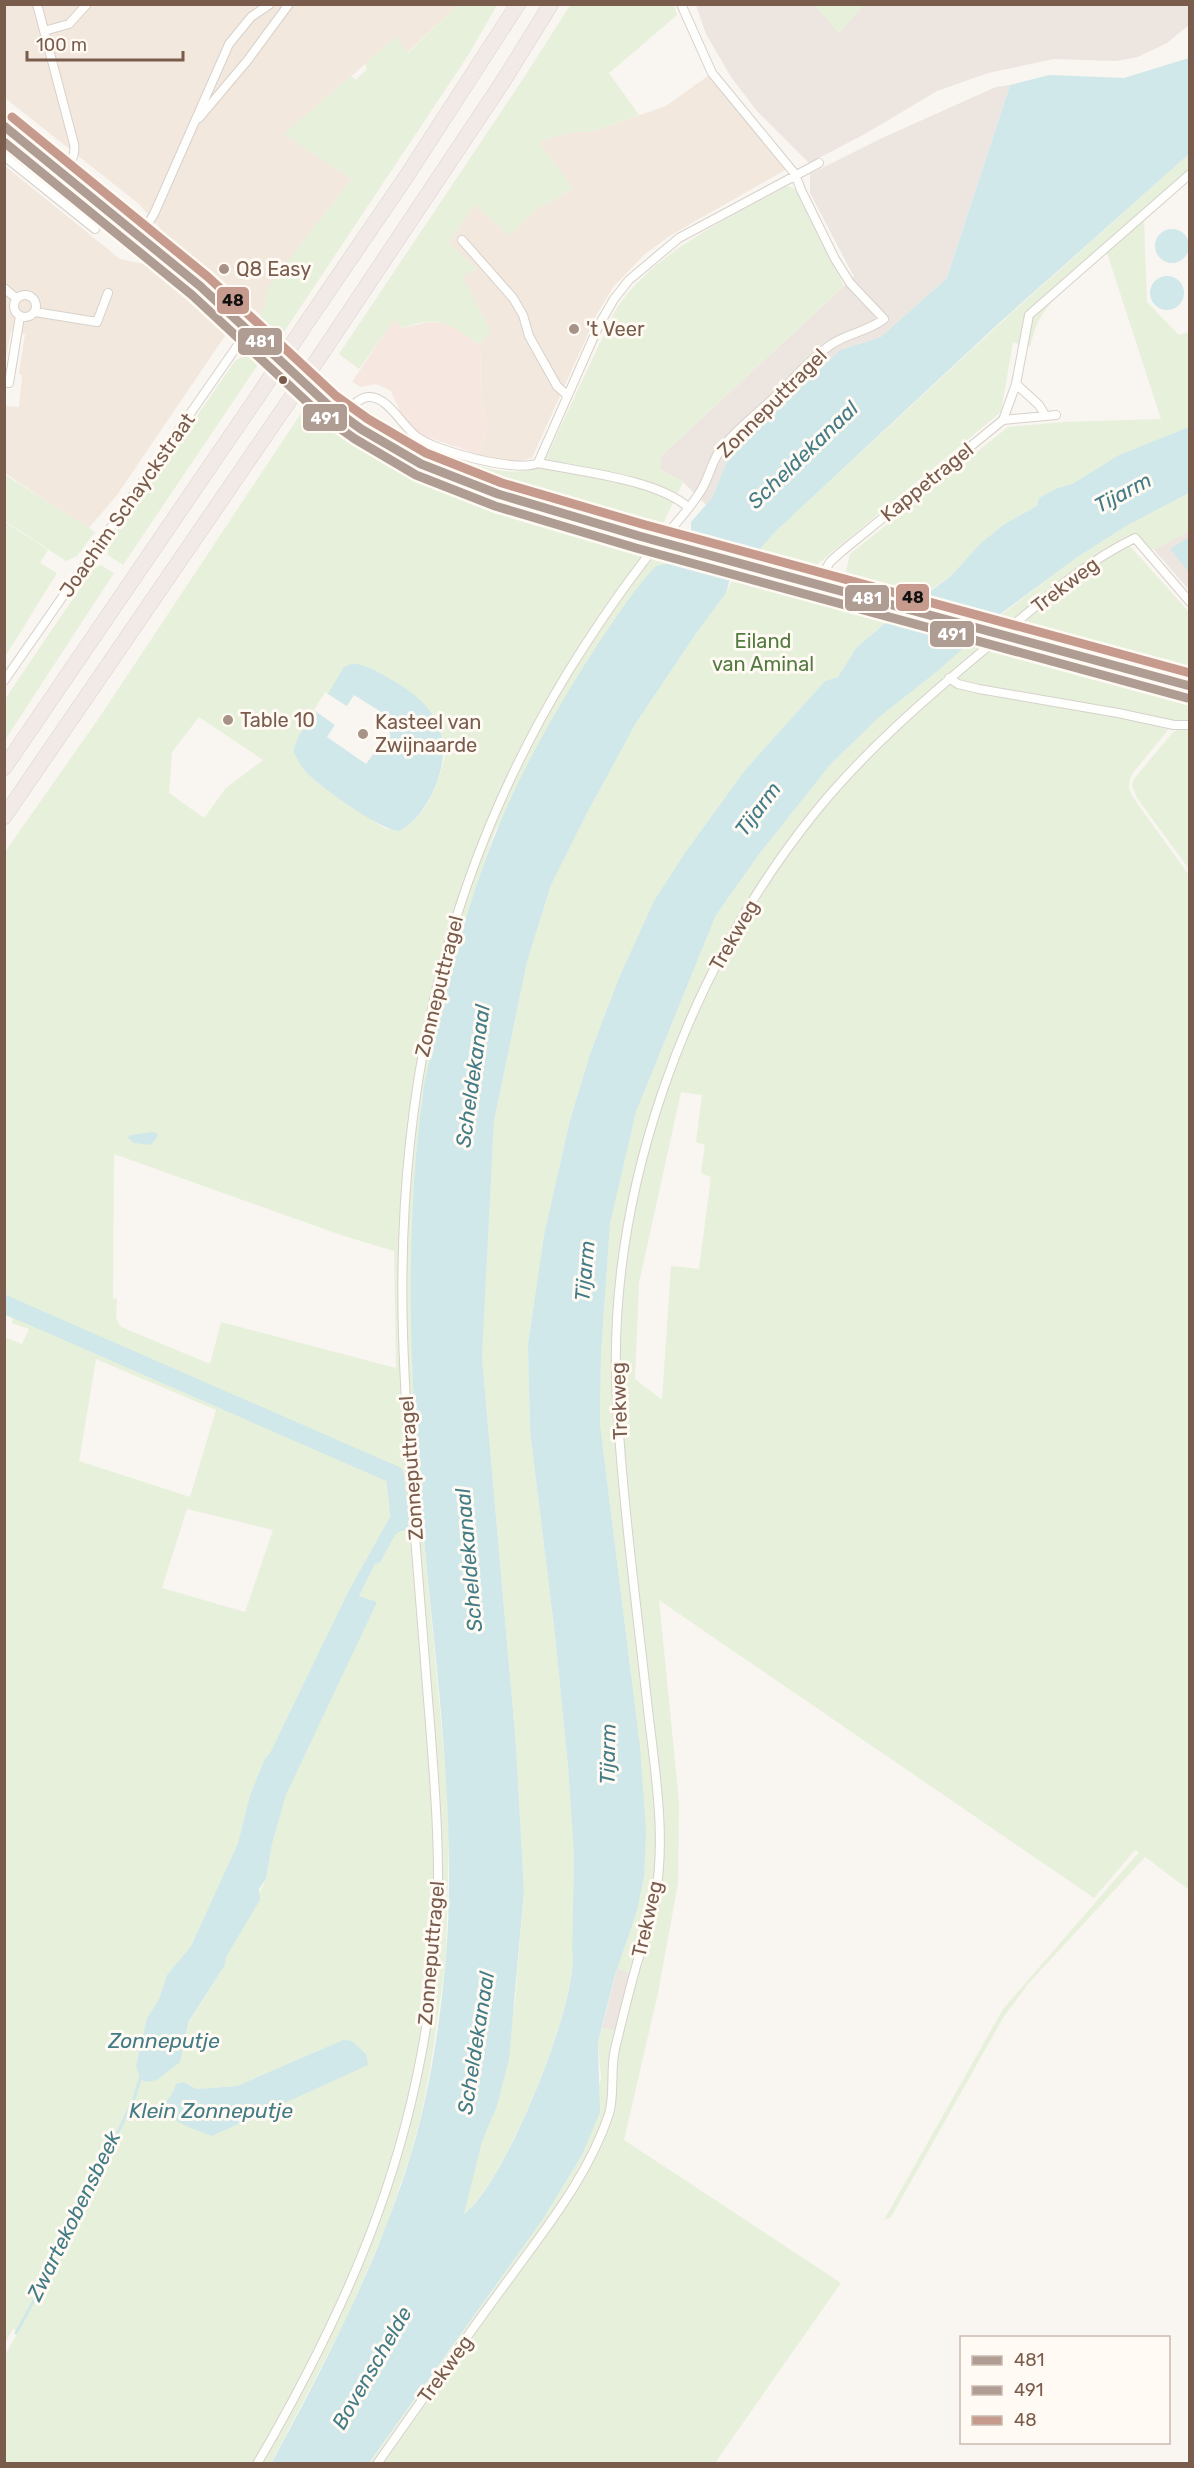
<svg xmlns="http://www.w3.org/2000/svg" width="1194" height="2468" font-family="Rubik,sans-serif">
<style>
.residential{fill:#f2e8de}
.commercial{fill:#f6e8e1}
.industrial{fill:#ede5e0}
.green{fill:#e7f0db;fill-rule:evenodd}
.water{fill:#d0e8ea;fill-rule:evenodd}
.pier{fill:#f9f5f0}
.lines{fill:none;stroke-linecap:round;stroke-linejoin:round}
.stream{stroke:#d0e8ea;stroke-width:3}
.river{stroke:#d0e8ea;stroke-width:18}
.street-casing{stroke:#d7d1cb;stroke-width:10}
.secondary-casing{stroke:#d9d2cb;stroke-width:14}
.highway-casing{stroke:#dad1cc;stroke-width:16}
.street{stroke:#fefefd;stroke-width:8}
.secondary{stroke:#fefefd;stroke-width:12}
.highway{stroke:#f2eae7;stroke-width:15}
.secondary-bridge-casing{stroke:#d9d2cb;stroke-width:14;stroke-linecap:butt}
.highway-bridge-casing{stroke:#dad1cc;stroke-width:16;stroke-linecap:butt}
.secondary-bridge{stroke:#fefefd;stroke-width:12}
.highway-bridge{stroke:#f2eae7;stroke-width:15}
.bus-1-casing{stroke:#fffaf3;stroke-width:14}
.bus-2-casing{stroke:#fffaf3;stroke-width:14}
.bus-3-casing{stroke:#fffaf3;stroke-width:14}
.bus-1{stroke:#af9d94;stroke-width:9}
.bus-2{stroke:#af9d94;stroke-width:9}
.bus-3{stroke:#c69b8d;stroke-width:9}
.poi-dot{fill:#a69286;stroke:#fffaf3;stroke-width:2}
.bus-dot{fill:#7a5c4d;stroke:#fffaf3;stroke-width:2}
.labels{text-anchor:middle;stroke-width:6;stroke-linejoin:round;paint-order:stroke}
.poi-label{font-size:20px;fill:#7a5c4d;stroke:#fffaf3;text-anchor:start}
.street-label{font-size:20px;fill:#7a5c4d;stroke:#fffaf3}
.park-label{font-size:20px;fill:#537a41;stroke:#fffaf3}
.water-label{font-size:21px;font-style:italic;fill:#437c86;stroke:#fffaf3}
.line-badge{stroke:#fffaf3;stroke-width:2}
.badge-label{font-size:16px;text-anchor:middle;font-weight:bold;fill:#fff}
.pale-badge-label{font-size:16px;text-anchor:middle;font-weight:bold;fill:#111}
</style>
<rect width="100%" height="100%" fill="#f9f5f0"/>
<path class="residential" d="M4,5H458L407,53L396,37L285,134L352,179L270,285L264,308L259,314L164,233L139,204L5,98Z
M712,73L787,169L671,235L645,254L614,286L597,314L532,458L513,462L480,455L488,425L481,398L480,344L490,332L461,276L477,269L448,243L475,204L509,235L535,210L573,189L539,142L571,132H591L666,106Z
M5,166L120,259L154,266L190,296L227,333L117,495L88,529L5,473V406L19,407L22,376L19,373L25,334L11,331L5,364Z"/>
<path class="commercial" d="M394,319L403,328L428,322L447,323L480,344L481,398L488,425L480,455L424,436L412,429L403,418L391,391L376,384L361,387L352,382Z"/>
<path class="industrial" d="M1189,4L1190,24L1167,43L1138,57L1116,61L1054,59L988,73L937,91L865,134L809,163L757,111L731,77L706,34L696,5Z
M1010,85L947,278L881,337L840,350L729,456L712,498L706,505L683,482L660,469L661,456L854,277L810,193V174L882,138L996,87Z
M1189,531V590L1154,550Z
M617,1968L630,1973L615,2031L602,2028Z"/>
<path class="green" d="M571,4L674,5L677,15L609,73L639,115L591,132H571L539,142L573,189L535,210L509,236L475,204L448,243L477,269L462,276L491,332L480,344C450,325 439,314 403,328L394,320L359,369L339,354L521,82Z
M458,5H497L469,54L278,341L259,314L264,308L269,285L352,179L284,134L351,76L356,80L367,69L365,64L396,37L408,53Z
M815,5H864L839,34Z
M1189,154V180L1144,221L1147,302L1179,335L1189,332V427L1119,455L1072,484L1058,488L1038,506L1003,525L980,544L950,577L919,597L851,579L846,571L850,554L1008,427L1064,422L1161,419L1107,253C1083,274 1051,295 1037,324C1034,331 1032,339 1030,347L1013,342L1001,412L814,567L755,551L760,549L774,533L1005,319Z
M787,186L796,189L844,286L661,456L660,469L683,482L661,528C576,502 496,486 414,448L417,444C451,457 507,483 542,466L616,309C656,250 726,220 787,186Z
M250,352L261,360L123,565L108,555V544L235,361Z
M302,412L318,424L334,427L387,460L439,486L538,520L672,557L495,831L453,956L422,1096L413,1208L412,1367L422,1521L447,1784L449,1830L446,1959L431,2064L421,2115L411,2153L387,2224L347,2318L271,2463H5V2355L18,2332L13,2329L5,2343L4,1337L22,1344L29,1329L12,1323L13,1319L5,1315V852L99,718ZM366,666L411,693L445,756C438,785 427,817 399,831L384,828L320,784L306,771L293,751C305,715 339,691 366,666ZM199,717L263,760L226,788L204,818L169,793L172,752ZM114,1154L344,1236L394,1251L396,1368L221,1322L210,1364L121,1327L116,1318L117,1298L113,1299ZM96,1359L216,1410L190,1497L79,1461ZM187,1509L273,1530L245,1612L162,1588ZM391,1518L395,1535L380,1563L375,1564L359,1596L376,1602L286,1795L272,1844L266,1879L242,1930L225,1957V1965L189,2022L185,2046L157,2080H151L136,2065L147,2018L159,1999L167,1975L191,1946L238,1843L250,1795L265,1758L270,1753L348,1592ZM343,2040L366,2054L367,2065L212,2136L165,2113L163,2106L184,2082L196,2089L237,2086Z
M4,474L95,532L77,556L66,561L5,521Z
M1189,493V531L1154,550L1134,540L1129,545L1189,612V676L1032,632L1034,629L997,618L1076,558L1126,526Z
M5,522L48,550L40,563L57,573L5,657Z
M101,565L114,573L5,740V699L93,569Z
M733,578L765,586L767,583L793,593L888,620L856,648L838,677L825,681L745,770L687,850L619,978L591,1051L570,1120L544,1235L528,1344L530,1431L555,1635L568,1767L574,1856L572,1950C581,1996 503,2188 463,2214L482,2142L497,2106L515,2002L524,1891L516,1745L482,1356L494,1121L527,962L551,885L586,815L636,723L695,635L726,593Z
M968,643L1189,699V724L1172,725L1133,773C1127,783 1128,789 1134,799L1189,875V1890L1145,1857L1028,1984L1003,2018L891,2217L884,2220L1003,2009L1139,1852L1135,1850L1094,1898L659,1600L679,1802L678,1883L658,1993L624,2140L841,2283L715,2463L369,2464L543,2219L582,2155L601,2078L598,2042L602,2028L615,2031L630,1973L617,1968L637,1911L644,1877L630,1666L600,1424L601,1354L610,1224L620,1179L636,1112L716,915L760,853L830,765L878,718L939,670ZM681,1092L702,1095L696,1142L705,1145L701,1173L711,1177L699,1269L671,1266L662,1400L635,1379L639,1283Z
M1179,729H1189V869L1137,798L1132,786L1133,780L1173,732Z"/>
<path class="water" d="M1189,58V154L997,325L774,533L760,549L755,552L729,582L726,593L695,635L636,723L586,815L551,885L527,962L494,1121L482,1357L516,1745L524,1891L509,2059L497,2106L482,2142L464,2214C504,2186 581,1997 572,1950L574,1856L568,1767L555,1635L530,1431L528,1344L544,1235L570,1120L591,1051L619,978L654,901L687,850L745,770L825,681L838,677L856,648L884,624L950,577L980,544L1003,525L1037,506L1039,498L1058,488L1072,484L1119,455L1189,427V493L1126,526L1076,558L1003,612L939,670L878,718L830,765L760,853L716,915L636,1112L610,1224L601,1354L600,1424L640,1747L646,1832L644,1877L637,1911L615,1975L598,2042L600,2112L582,2155L543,2219L369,2463L271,2464C325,2364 378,2263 411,2154C430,2091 440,2023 446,1958C457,1814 436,1671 423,1529C410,1387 404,1241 422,1100C425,1073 433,1047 439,1021C457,940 481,860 517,785C542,734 571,685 602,638C619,613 635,588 656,566L667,564L691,530V522L712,498L729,456L840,350L881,337L947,278L1010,85L1049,75L1124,78Z
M1155 246a17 17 0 1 1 34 0a17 17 0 1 1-34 0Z
M1150 293a17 17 0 1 1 34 0a17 17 0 1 1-34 0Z
M1189,537L1188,571L1170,549Z
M352,664C367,664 378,672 390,679C439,705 457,742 432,794C424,809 415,823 399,831C380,830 319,786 305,771C300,765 297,758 293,751L299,735L317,712L344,667ZM354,695L397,722L389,733L391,736L377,755L374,753L366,764L327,737Z
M152,1132L156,1133L158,1136L151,1145L134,1143L128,1138L130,1135Z
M390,1517L400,1522V1531L395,1535L380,1563L375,1564L359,1596L377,1602L286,1795L272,1844L266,1879L259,1889L260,1900L226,1957L225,1965L189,2021L180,2062L157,2080L146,2082L140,2079L136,2065L147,2018L159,1999L167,1975L191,1946L238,1843L250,1795L265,1758L270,1753L348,1592Z
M343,2040L352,2041L366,2054L368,2065L212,2136C196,2129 169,2123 163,2106L172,2094L176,2084L184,2082L196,2089L237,2086Z"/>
<path class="pier" d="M685,534L758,554L739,575L669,556Z
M915,596L1000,619L973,643L886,619Z
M325,692L348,707L336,726L314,710Z"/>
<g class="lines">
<path class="stream" d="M16,2333L53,2266L134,2099L140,2079"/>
<path class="river" d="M4,1304L395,1475L400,1522H404
M577,2046L595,1959"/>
<defs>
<path id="street" d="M37,4L74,144C76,157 70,163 62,173
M44,31L69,24L87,4
M199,118L247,61L289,4
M4,156L95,229
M141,235L154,214L229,44L251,17L270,4
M462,240L513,298L523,315L529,336L557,386L567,395
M4,288L17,299
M14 306a11 11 0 1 1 22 0a11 11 0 1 1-22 0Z
M35,312L97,322L108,293
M4,382L9,383L20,316
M1016,384L1039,405L1045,415
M343,416C349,409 358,398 368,397C387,395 403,427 417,437C435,451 517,473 538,463
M1003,420L1016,384L1029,315L1190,174
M538,463L599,325L614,299L629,280L679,238L819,163
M538,463C581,472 655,479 688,507
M817,584L830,562L841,552L1003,420L1056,415
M949,678L958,684L979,689L1118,713L1174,725H1190
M4,681L249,329
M257,2464C355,2296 420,2141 436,1946C442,1859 434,1774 427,1687C418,1570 407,1453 403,1335C396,1096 443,877 568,672C591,635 615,599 641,565C659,540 684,518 700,492C709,479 711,462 721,449C737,428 761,411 780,392C796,377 813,356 832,344C848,333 867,332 884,319L850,283L835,259L801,190L795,174L712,73L681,4
M377,2464C422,2400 466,2337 512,2275C549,2224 589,2174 609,2114C615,2093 610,2070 615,2049C622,2020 629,1991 637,1963C644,1942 651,1921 655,1899C667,1835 654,1765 647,1701C636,1602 623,1503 617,1404C605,1194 686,972 817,810C867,749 925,699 985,649C1032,610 1079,565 1135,538L1190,602"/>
<path id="secondary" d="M4,126L141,235L249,329L328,405L361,429L421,464L467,483L639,536
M776,573L947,620
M1023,640L1190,686"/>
<path id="highway" d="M303,328L406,177L518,4
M324,350L502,83L551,4
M4,768L258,396
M4,817L278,417"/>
</defs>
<use href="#street" class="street-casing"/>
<use href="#secondary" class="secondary-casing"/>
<use href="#highway" class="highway-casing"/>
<use href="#street" class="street"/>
<use href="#secondary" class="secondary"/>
<use href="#highway" class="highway"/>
<defs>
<path id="secondary-bridge" d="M639,536L776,573
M947,620L1023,640"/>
<path id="highway-bridge" d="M258,396L303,328
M278,417L324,350"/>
</defs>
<use href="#secondary-bridge" class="secondary-bridge-casing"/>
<use href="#highway-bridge" class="highway-bridge-casing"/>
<use href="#secondary-bridge" class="secondary-bridge"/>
<use href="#highway-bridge" class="highway-bridge"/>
<defs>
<path id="bus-1" d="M4,126L200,286L328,405L361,429L421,464L498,494L639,536L1190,686"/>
<path id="bus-2" d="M4,142L192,295L321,415L355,439L416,475L495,506L636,548L1187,698"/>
<path id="bus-3" d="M12,117L208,277L336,396L368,419L426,453L502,483L642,524L1190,673"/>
</defs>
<use href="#bus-1" class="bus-1-casing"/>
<use href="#bus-2" class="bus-2-casing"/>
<use href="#bus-3" class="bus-3-casing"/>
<use href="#bus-1" class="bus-1"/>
<use href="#bus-2" class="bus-2"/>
<use href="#bus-3" class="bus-3"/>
</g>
<g class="poi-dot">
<circle cx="224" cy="269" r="6"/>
<circle cx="574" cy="329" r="6"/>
<circle cx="228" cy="720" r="6"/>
<circle cx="363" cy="734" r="6"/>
</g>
<circle class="bus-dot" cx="283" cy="380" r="5"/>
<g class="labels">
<g class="poi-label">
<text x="236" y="276">Q8 Easy</text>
<text x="586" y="336">'t Veer</text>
<text x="240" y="727">Table 10</text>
<text x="375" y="729">Kasteel van<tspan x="375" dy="23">Zwijnaarde</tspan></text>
</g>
<g class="street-label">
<text transform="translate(772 403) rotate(-45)" y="7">Zonneputtragel</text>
<text transform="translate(927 482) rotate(-39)" y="7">Kappetragel</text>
<text transform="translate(127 505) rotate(-55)" y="7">Joachim Schayckstraat</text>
<text transform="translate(1065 585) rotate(-37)" y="7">Trekweg</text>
<text transform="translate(734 935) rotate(-60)" y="7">Trekweg</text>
<text transform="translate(439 986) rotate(-76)" y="7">Zonneputtragel</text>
<text transform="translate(619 1401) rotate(-92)" y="7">Trekweg</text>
<text transform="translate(411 1468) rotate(-94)" y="7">Zonneputtragel</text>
<text transform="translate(647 1919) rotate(-77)" y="7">Trekweg</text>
<text transform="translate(431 1953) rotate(-85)" y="7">Zonneputtragel</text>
<text transform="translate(445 2369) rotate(-54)" y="7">Trekweg</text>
</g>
<g class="park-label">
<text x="763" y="648">Eiland<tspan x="763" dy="23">van Aminal</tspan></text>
</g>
<g class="water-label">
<text transform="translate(803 455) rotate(-44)" y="7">Scheldekanaal</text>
<text transform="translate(1123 493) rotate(-28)" y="7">Tijarm</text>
<text transform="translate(758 809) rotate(-53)" y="7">Tijarm</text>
<text transform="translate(473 1076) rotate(-82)" y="7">Scheldekanaal</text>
<text transform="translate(585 1271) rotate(-85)" y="7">Tijarm</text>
<text transform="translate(469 1560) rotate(-95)" y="7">Scheldekanaal</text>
<text transform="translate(608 1754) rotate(-89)" y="7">Tijarm</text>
<text x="164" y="2048">Zonneputje</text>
<text transform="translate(476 2043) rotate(-81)" y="7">Scheldekanaal</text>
<text x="211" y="2118">Klein Zonneputje</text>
<text transform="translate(74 2216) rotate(-64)" y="7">Zwartekobensbeek</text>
<text transform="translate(372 2368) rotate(-60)" y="7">Bovenschelde</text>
</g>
</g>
<g class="line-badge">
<rect x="216" y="286" width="34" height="29" rx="6" fill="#c69b8d"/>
<rect x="237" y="327" width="46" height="29" rx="6" fill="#af9d94"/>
<rect x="302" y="403" width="46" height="29" rx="6" fill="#af9d94"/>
<rect x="895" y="583" width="35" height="29" rx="6" fill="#c69b8d"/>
<rect x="844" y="584" width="46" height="28" rx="6" fill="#af9d94"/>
<rect x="929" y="620" width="46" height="28" rx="6" fill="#af9d94"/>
</g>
<g class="badge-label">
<text x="260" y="347">481</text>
<text x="325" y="424">491</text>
<text x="867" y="604">481</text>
<text x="952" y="640">491</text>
</g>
<g class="pale-badge-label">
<text x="233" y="306">48</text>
<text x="913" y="603">48</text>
</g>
<rect width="1194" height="2468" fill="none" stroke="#7a5c4d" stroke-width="12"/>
<rect x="960" y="2336" width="210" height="108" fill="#fffaf3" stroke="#cabbb1" stroke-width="1.5"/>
<rect x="972" y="2356" width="30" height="9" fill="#af9d94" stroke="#cabbb1" stroke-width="1.5"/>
<text x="1014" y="2366" font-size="18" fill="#7a5c4d">481</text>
<rect x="972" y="2386" width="30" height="9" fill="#af9d94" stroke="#cabbb1" stroke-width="1.5"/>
<text x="1014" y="2396" font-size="18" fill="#7a5c4d">491</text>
<rect x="972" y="2416" width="30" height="9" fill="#c69b8d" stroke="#cabbb1" stroke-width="1.5"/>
<text x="1014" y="2426" font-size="18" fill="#7a5c4d">48</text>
<path d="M27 51v9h156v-9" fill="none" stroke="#7a5c4d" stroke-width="3"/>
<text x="36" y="51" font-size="18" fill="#7a5c4d" stroke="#fffaf3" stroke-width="4.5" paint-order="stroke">100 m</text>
</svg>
